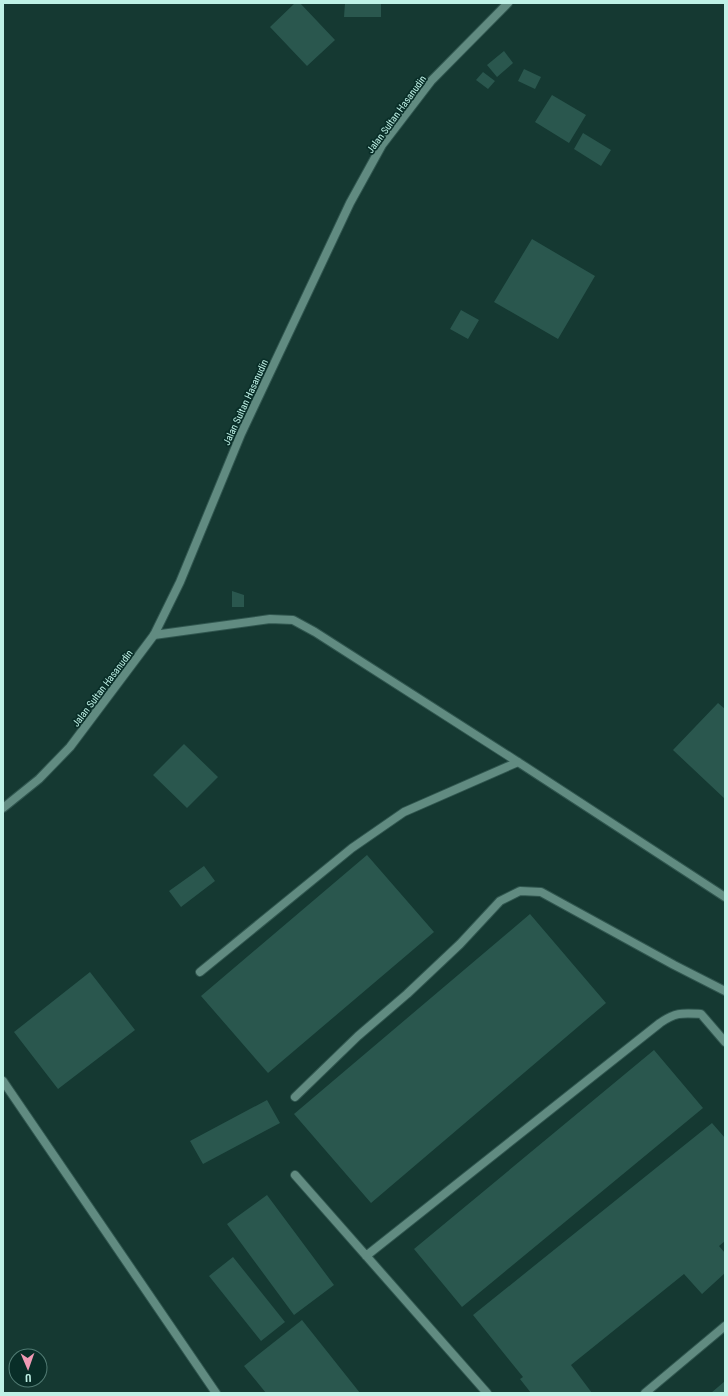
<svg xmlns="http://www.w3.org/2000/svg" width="728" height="1396" font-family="'Roboto Condensed',sans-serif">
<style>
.building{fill:#2a574e}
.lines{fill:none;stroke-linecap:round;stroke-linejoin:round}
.service-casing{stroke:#30564f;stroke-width:10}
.minor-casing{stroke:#30564f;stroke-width:10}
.service{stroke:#618b81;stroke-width:8}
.minor{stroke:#618b81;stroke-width:8}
.labels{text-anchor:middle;stroke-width:3.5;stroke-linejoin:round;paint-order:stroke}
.street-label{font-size:10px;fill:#bff1e6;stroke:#092e28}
</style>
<rect width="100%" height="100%" fill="#153932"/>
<path class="building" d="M295,3H300L335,40L307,66L270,27Z
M345,3H381V17H344Z
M504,51L513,63L497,77L487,65Z
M524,69L541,77L535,89L518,81Z
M483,72L495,81L488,89L476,80Z
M552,95L586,115L569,143L535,122Z
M583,133L611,150L601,166L574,149Z
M532,239L595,276L558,339L494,302Z
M461,310L479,320L468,339L450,329Z
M232,591L244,595V607H232Z
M718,703L725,709V799L673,750Z
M184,744L218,777L187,808L153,775Z
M367,855L434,932L268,1073L201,996Z
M204,866L215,881L181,907L169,891Z
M530,914L606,1003L371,1203L294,1114Z
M90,972L135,1030L58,1089L14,1032Z
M654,1050L703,1108L462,1307L414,1249Z
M267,1100L280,1123L203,1164L190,1141Z
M712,1123L725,1138V1241L719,1246L725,1253V1273L702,1294L684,1274L571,1365L592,1393H531L520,1379L523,1377L473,1315Z
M267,1195L334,1285L294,1315L227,1224Z
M233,1257L285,1322L261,1341L209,1276Z
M302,1320L360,1393H266L244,1366Z
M725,1381V1393H711Z"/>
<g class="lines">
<defs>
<path id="service" d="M154,635L270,619L293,620L315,632L518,762L725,897
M200,972L352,848L404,812L518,762
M3,1081L216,1393
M295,1097L358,1036L407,994L460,944L500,901L520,891L541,892L674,965L725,991
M295,1175L487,1393
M366,1256L660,1023C676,1012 682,1013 701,1014L725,1042
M645,1393L725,1326"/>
<path id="minor" d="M3,808L39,779L70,747L154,635L180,582L241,434L350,203L382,145L431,81L508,3"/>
</defs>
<use href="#service" class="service-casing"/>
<use href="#minor" class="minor-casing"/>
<use href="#service" class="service"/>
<use href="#minor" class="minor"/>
</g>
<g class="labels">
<g class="street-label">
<text transform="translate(396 114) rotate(-54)" y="4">Jalan Sultan Hasanudin</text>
<text transform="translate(245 402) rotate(-65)" y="4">Jalan Sultan Hasanudin</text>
<text transform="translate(102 688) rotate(-53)" y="4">Jalan Sultan Hasanudin</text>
</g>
</g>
<rect width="728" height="1396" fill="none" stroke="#bff1e6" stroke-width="8"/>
<g transform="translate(28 1368) rotate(178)"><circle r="19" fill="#092e28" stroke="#527c74"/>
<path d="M0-3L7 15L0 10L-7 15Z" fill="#f09ab5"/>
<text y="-6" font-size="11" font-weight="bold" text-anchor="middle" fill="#bff1e6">U</text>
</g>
</svg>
